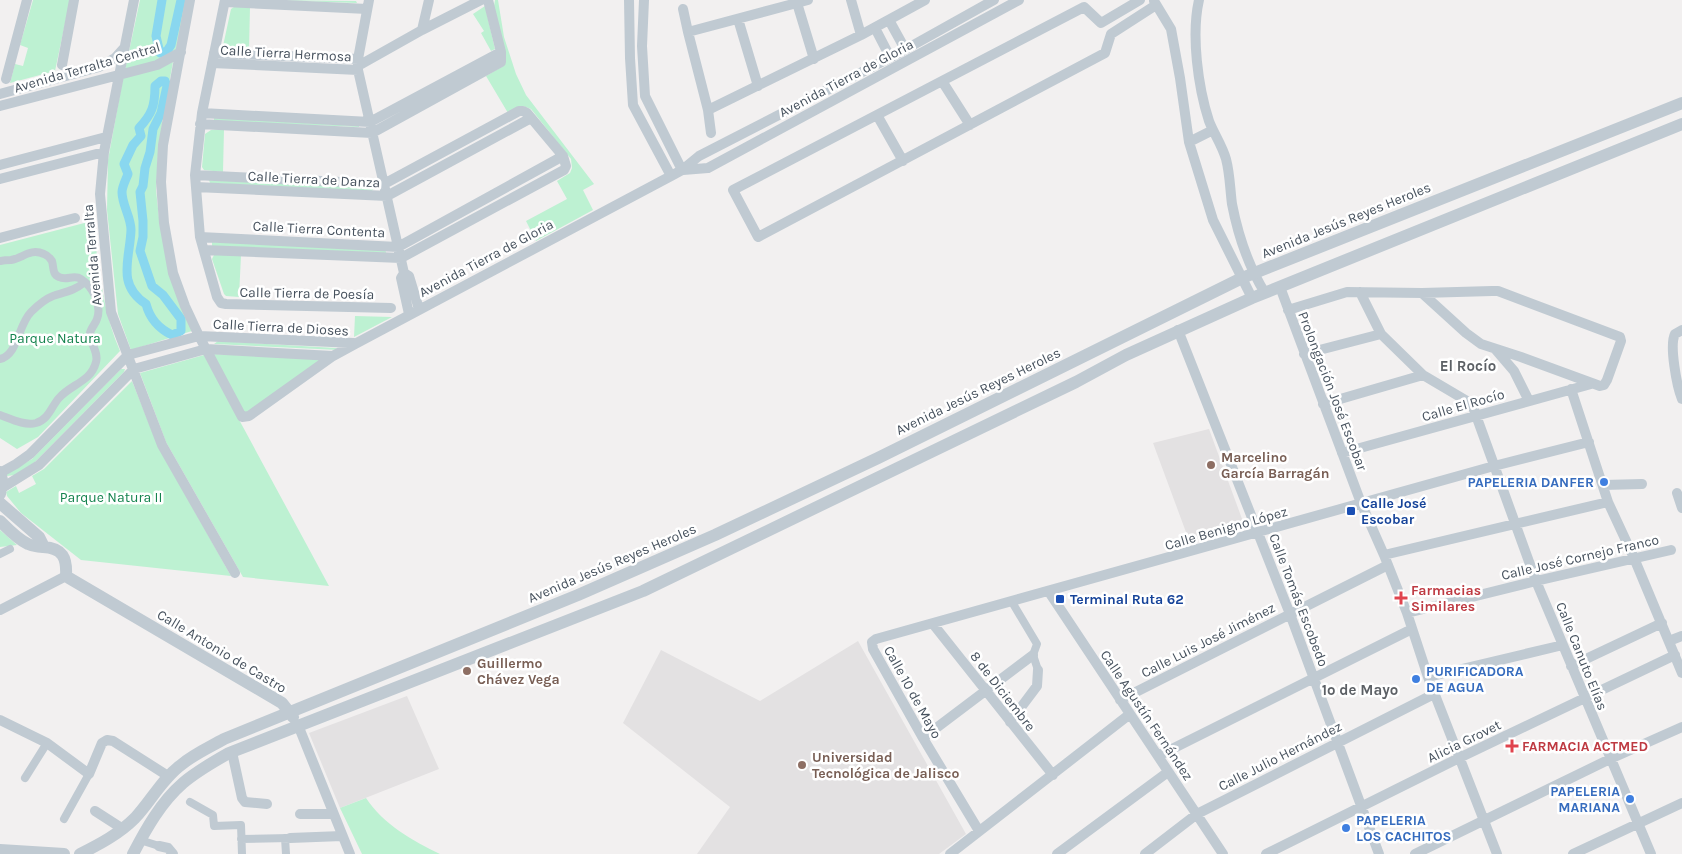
<svg xmlns="http://www.w3.org/2000/svg" width="1682" height="854" font-family="Karla,sans-serif">
<style>
.education{fill:#e3e1e2}
.green{fill:#bdf1d2}
.lines{fill:none;stroke-linecap:round;stroke-linejoin:round}
.canal{stroke:#89d7ef;stroke-width:9}
.pedestrian{stroke:#c0cad2;stroke-width:8}
.minor{stroke:#c0cad2;stroke-width:10}
.tertiary{stroke:#c0cad2;stroke-width:12}
.education-dot{fill:#8d6e63;stroke:#fff;stroke-width:2}
.shop-dot{fill:#3f7fe0;stroke:#fff;stroke-width:2}
.transit-dot{fill:#1a4fb4;stroke:#fff;stroke-width:2}
.health-dot{fill:#e0444e;stroke:#fff;stroke-width:2}
.labels{text-anchor:middle;stroke-width:5;stroke-linejoin:round;paint-order:stroke}
.street-label{font-size:14px;fill:#47525e;stroke:#fff}
.park-label{font-size:14px;fill:#14834e;stroke:#fff}
.education-label{font-size:14px;font-weight:bold;fill:#785e54;stroke:#fff;text-anchor:start}
.shop-label{font-size:14px;font-weight:bold;fill:#366cbe;stroke:#fff;text-anchor:end}
.transit-label{font-size:14px;font-weight:bold;fill:#164399;stroke:#fff;text-anchor:start}
.health-label{font-size:14px;font-weight:bold;fill:#be3a42;stroke:#fff;text-anchor:start}
.neighbourhood-label{font-size:15px;font-weight:bold;fill:#5c6065;stroke:#fff}
</style>
<rect width="100%" height="100%" fill="#f2f0f0"/>
<path class="education" d="M1209,429L1245,527L1190,543L1153,443Z
M858,641L966,834L939,854H697L730,807L623,723L661,650L760,701Z
M407,696L439,769L340,808L309,733Z"/>
<path class="green" d="M33,0H70L55,71L10,83L15,64L23,66L28,48L20,45Z
M140,0H186L176,50L159,60L125,70Z
M266,0L356,1L357,3Z
M495,0H498L504,37L516,74L526,95L594,184L583,190L593,210L536,241L526,221L567,199L557,181L570,173L572,168L571,159L531,109L523,106L508,113L486,76L503,66L494,6Z
M485,6L495,49L491,51L481,33L484,31L473,14Z
M234,7H250L249,50L226,49L223,46L231,9Z
M173,62L163,117L158,155L156,190L160,227L192,331L131,350L118,314L107,210L108,160L123,78L162,67Z
M214,118L359,126V127L214,121Z
M224,129L223,172L204,170L202,167L205,134L211,130Z
M209,180L373,188V189L372,191L210,183Z
M92,221C99,265 102,310 120,351L38,437L17,449L0,438V245Z
M212,242L385,250L386,252V253L212,246Z
M214,255H241L239,297L226,296L224,294L212,259Z
M355,316L392,317L354,337Z
M218,341L336,348L339,350L214,344Z
M213,354L322,359L244,415Z
M204,355L329,586L243,577L166,442L140,373Z
M121,369H125L124,372L35,462L15,475L7,476L6,474L32,459Z
M132,381L158,446L231,576L81,560L21,513L7,496L6,492L16,486L19,493L36,484L32,476L44,469Z
M0,530L17,545L0,547Z
M366,798C383,824 413,841 440,854H362L340,808Z"/>
<g class="lines">
<path class="canal" d="M162,0L156,36L160,53L167,51L171,45L181,0
M161,81H165L167,86L161,113L153,129L150,152L145,168L143,186L140,192L143,221V237L140,251L152,286L163,295L181,319V331L172,335C158,328 150,319 146,304C116,284 130,259 131,230C131,217 122,205 122,192C122,187 126,179 128,174L124,164L133,145L141,136L139,128C152,114 155,106 155,86Z"/>
<path class="pedestrian" d="M0,261C4,260 7,260 11,260C23,258 30,248 44,254C47,255 50,258 52,261C54,268 52,274 59,277C67,281 74,274 81,279C93,287 102,305 97,319C96,323 91,328 90,333C89,342 99,352 96,362C91,382 71,384 59,398C51,407 49,419 36,423C25,426 11,419 0,415
M0,359C18,355 18,325 31,312C37,306 45,299 53,296C65,292 74,291 85,282
M0,554L10,549
M1012,602L1037,644L1033,655L1038,670
M25,778L47,743
M190,802L213,815L214,826L241,825L242,854
M64,819L89,774
M285,838L286,854
M241,839L290,838
M140,840L159,846"/>
<path class="minor" d="M134,0L104,152L100,194L111,312L162,445L235,573
M190,0L163,145L161,182L164,223L173,273L185,306L199,336L242,417L249,416L333,356L355,344L671,176L682,170L699,156L899,53L994,0
M225,0L202,113L195,175L200,237L217,297L221,303L226,304L391,308
M369,0L358,59V70L404,273L401,278L409,314
M629,0L630,58L633,105L671,176
M644,0L642,46L645,96L682,170
M851,0L861,35
M1140,0L1101,23L1084,7L733,190L758,237L1105,53L1111,34L1156,5
M1199,0C1191,35 1198,87 1209,121C1214,134 1222,145 1226,159C1230,174 1230,189 1232,204C1238,235 1249,267 1265,293
M1154,1L1171,29L1180,78L1189,142L1213,220L1252,298
M225,2L367,9
M797,3L814,59
M683,9L688,32
M738,19L758,86
M889,20L905,49
M875,28L890,57
M422,30L429,0
M214,53L358,59
M212,63L358,70
M62,65L74,0
M358,66L422,30L481,0
M6,79L27,0
M942,81L970,125
M0,94L99,67L115,58L124,48
M0,106L157,65L181,52
M708,110L861,35L925,0
M202,113L370,122L501,52
M877,115L903,161
M200,124L372,133L501,62V52L488,0
M711,133L708,110L688,32L808,0
M1189,142L1213,130
M0,165L106,137
M683,170L708,168L1019,0
M195,175L384,184L519,111H523L527,113L563,156L566,166L564,170L401,258L204,250
M0,179L104,152
M196,187L387,196L531,118
M200,237L398,247L563,156
M0,238L75,218
M404,273L409,276L419,309
M1280,287L1361,503L1384,555L1407,613L1428,677L1497,854
M1360,292L1381,334L1423,375L1467,401L1473,407L1536,581L1651,854
M1288,310L1347,292L1422,293L1492,291H1498L1620,337L1621,341L1607,380L1604,385L1600,386L1521,357L1481,344L1466,333L1422,293
M1178,330L1290,614L1379,854
M1682,330L1675,334C1669,345 1677,387 1682,399
M1496,350L1514,371L1529,401
M1304,354L1381,334
M1571,389L1608,502L1634,558L1682,673
M1323,404L1423,375
M1342,453L1591,384
M0,473L16,464L30,454L128,355L199,336L354,343
M1603,485L1642,484
M2,488L39,465L134,369L206,349L333,356
M1677,493L1682,508
M1384,555L1608,502
M1049,592L1223,854
M0,610L66,576
M1407,613L1536,581L1671,550
M933,624L1053,775
M1669,641L1682,636
M1571,666L1662,623
M1428,677L1563,645
M1120,700L1388,565
M0,720L47,743L89,774L102,743L107,740L113,741L168,776
M1010,722L1037,686L1038,670
M298,725L350,854
M923,738L1033,655
M232,752L242,798L245,802L267,804
M1158,756L1412,629
M95,811L123,829
M300,814H333
M979,831L923,738L873,649L872,642L876,639L1494,466L1589,442
M290,838L342,836
M159,846L168,848L173,854
M950,854L1130,714
M1057,854L1168,772
M1145,854L1197,814L1434,694
M1266,854L1459,758L1675,655
M1415,854L1610,759L1682,727
M1573,854L1682,803"/>
<path class="tertiary" d="M0,472L2,480L0,494
M0,503L39,537L44,547
M0,521C8,529 17,539 28,544C34,547 36,546 43,547C63,548 67,558 66,576L69,578L282,703L293,717
M0,850L64,854
M80,854C100,844 119,834 135,818C151,801 162,779 181,765C194,754 210,747 224,739L578,595L715,535L878,458L1242,278L1682,103
M133,854C146,829 161,802 183,783C197,771 213,762 229,753L643,591L1076,382L1126,355L1252,298L1682,124"/>
</g>
<g class="education-dot">
<circle cx="1211" cy="465" r="5"/>
<circle cx="467" cy="671" r="5"/>
<circle cx="802" cy="765" r="5"/>
</g>
<g class="shop-dot">
<circle cx="1604" cy="482" r="5"/>
<circle cx="1416" cy="679" r="5"/>
<circle cx="1630" cy="799" r="5"/>
<circle cx="1346" cy="828" r="5"/>
</g>
<g class="transit-dot">
<rect x="1346" y="506" width="10" height="10" rx="2.5"/>
<rect x="1055" y="594" width="10" height="10" rx="2.5"/>
</g>
<g class="health-dot">
<path d="M1398.5 590.5h5v5h5v5h-5v5h-5v-5h-5v-5h5z"/>
<path d="M1509.5 738.5h5v5h5v5h-5v5h-5v-5h-5v-5h5z"/>
</g>
<g class="labels">
<g class="street-label">
<text transform="translate(286 53) rotate(3)" y="5">Calle Tierra Hermosa</text>
<text transform="translate(87 67) rotate(-16)" y="5">Avenida Terralta Central</text>
<text transform="translate(846 78) rotate(-28)" y="5">Avenida Tierra de Gloria</text>
<text transform="translate(314 179) rotate(3)" y="5">Calle Tierra de Danza</text>
<text transform="translate(1346 220) rotate(-22)" y="5">Avenida Jesús Reyes Heroles</text>
<text transform="translate(319 229) rotate(3)" y="5">Calle Tierra Contenta</text>
<text transform="translate(92 255) rotate(-95)" y="5">Avenida Terralta</text>
<text transform="translate(486 258) rotate(-28)" y="5">Avenida Tierra de Gloria</text>
<text transform="translate(307 293) rotate(1)" y="5">Calle Tierra de Poesía</text>
<text transform="translate(281 327) rotate(3)" y="5">Calle Tierra de Dioses</text>
<text transform="translate(978 391) rotate(-26)" y="5">Avenida Jesús Reyes Heroles</text>
<text transform="translate(1333 391) rotate(69)" y="5">Prolongación José Escobar</text>
<text transform="translate(1463 405) rotate(-16)" y="5">Calle El Rocío</text>
<text transform="translate(1226 528) rotate(-16)" y="5">Calle Benigno López</text>
<text transform="translate(1580 557) rotate(-13)" y="5">Calle José Cornejo Franco</text>
<text transform="translate(612 563) rotate(-23)" y="5">Avenida Jesús Reyes Heroles</text>
<text transform="translate(1299 600) rotate(69)" y="5">Calle Tomás Escobedo</text>
<text transform="translate(1208 640) rotate(-27)" y="5">Calle Luis José Jiménez</text>
<text transform="translate(222 651) rotate(31)" y="5">Calle Antonio de Castro</text>
<text transform="translate(1582 656) rotate(68)" y="5">Calle Canuto Elías</text>
<text transform="translate(1003 691) rotate(52)" y="5">8 de Diciembre</text>
<text transform="translate(913 692) rotate(61)" y="5">Calle 10 de Mayo</text>
<text transform="translate(1147 715) rotate(56)" y="5">Calle Agustín Fernández</text>
<text transform="translate(1464 741) rotate(-26)" y="5">Alicia Grovet</text>
<text transform="translate(1280 756) rotate(-27)" y="5">Calle Julio Hernández</text>
</g>
<g class="park-label">
<text x="55" y="343">Parque Natura</text>
<text x="111" y="502">Parque Natura II</text>
</g>
<g class="education-label">
<text x="1221" y="462">Marcelino<tspan x="1221" dy="16">García Barragán</tspan></text>
<text x="477" y="668">Guillermo<tspan x="477" dy="16">Chávez Vega</tspan></text>
<text x="812" y="762">Universidad<tspan x="812" dy="16">Tecnológica de Jalisco</tspan></text>
</g>
<g class="shop-label">
<text x="1594" y="487">PAPELERIA DANFER</text>
<text x="1426" y="676" text-anchor="start">PURIFICADORA<tspan x="1426" dy="16">DE AGUA</tspan></text>
<text x="1620" y="796">PAPELERIA<tspan x="1620" dy="16">MARIANA</tspan></text>
<text x="1356" y="825" text-anchor="start">PAPELERIA<tspan x="1356" dy="16">LOS CACHITOS</tspan></text>
</g>
<g class="transit-label">
<text x="1361" y="508">Calle José<tspan x="1361" dy="16">Escobar</tspan></text>
<text x="1070" y="604">Terminal Ruta 62</text>
</g>
<g class="health-label">
<text x="1411" y="595">Farmacias<tspan x="1411" dy="16">Similares</tspan></text>
<text x="1522" y="751">FARMACIA ACTMED</text>
</g>
<g class="neighbourhood-label">
<text x="1468" y="371">El Rocío</text>
<text x="1360" y="695">1o de Mayo</text>
</g>
</g>
</svg>
